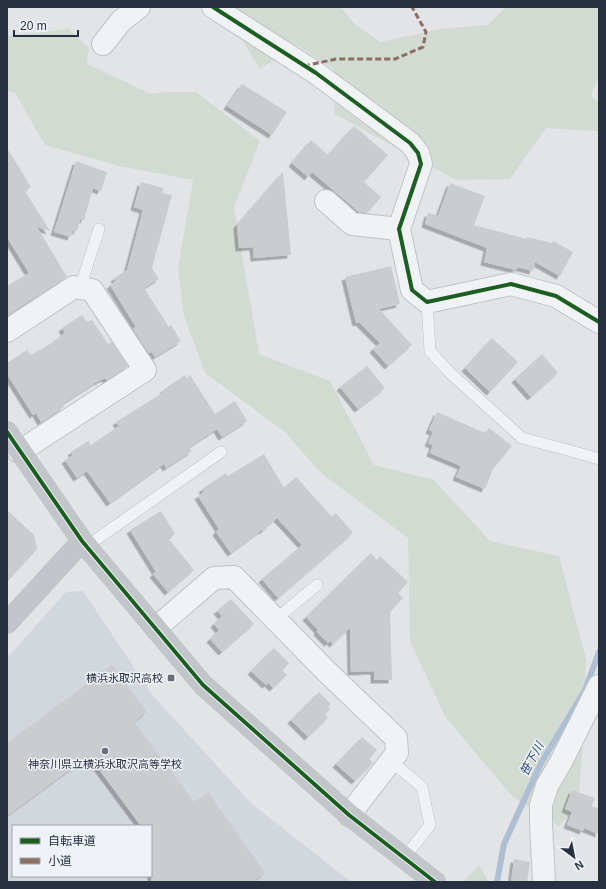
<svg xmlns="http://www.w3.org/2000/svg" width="606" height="889" font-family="Arial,'Noto Sans JP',sans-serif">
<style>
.built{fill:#d2d7dd;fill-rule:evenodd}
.green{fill:#d2dbd2}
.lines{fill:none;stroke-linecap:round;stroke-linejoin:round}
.stream{stroke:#afbfd3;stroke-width:6}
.building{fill:#cacccf;filter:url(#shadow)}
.lane-casing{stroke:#c0c2c5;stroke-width:12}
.street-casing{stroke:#c0c2c5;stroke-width:24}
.lane{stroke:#f1f2f3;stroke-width:11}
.street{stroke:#f1f2f3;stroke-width:22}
.secondary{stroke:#c2c5c9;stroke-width:22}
.quiet{stroke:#8d6e63;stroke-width:3;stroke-dasharray:6 3;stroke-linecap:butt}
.cycleway-casing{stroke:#eff2f7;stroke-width:6}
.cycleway{stroke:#1b5e20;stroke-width:4}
.poi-dot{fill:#686f7b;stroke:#eff2f7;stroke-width:1.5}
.labels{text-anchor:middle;stroke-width:3;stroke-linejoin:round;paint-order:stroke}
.poi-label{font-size:11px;fill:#273041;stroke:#eff2f7;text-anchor:end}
.water-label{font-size:12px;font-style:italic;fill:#304c77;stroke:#eff2f7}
</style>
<defs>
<filter id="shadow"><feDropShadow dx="-3.5" dy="3.5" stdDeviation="0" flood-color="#0004"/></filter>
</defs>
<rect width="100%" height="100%" fill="#e2e4e7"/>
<path class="built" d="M83,591L154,697L252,804L351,882H7V658L66,592ZM13,826H151V876H13Z"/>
<path class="green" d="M222,7H340L356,25L380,42L441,29L488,25L506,7H599V75L591,95L599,103V131L546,128L510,179L456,180L335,114L333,69L297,45L260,69Z
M68,29L89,48L87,64L151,94L163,92H196L260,141L234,207L259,354L330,381L374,465L434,480L490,541L559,556L586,659L584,729L578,806L559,826L512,796L446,718L410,641L408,538L321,473L285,432L205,373L184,316L178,268L193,180L119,166L45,145L15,93L7,91V35L10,36Z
M479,865L489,882H463Z"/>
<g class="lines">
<path class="stream" d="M497,882L504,844L541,763L585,690L599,652"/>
</g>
<path class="building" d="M242,84L287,112L272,135L227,106Z
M354,126L388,155L364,182L381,197L367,213L359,212L312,172L308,177L292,163L311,140L328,155Z
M7,148L31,187L25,191L50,231L37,227L67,277L7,315V286L29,273L7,237Z
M76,161L107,172L101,191L93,188L84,220L80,219L77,231L73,230L71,237L54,232Z
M283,172L291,255L254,258L253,247L239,248L237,225Z
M141,182L164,188L162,193L172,195L152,268L159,279L144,288L169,327L171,325L181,341L155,357L152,352L149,353L133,329L136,327L110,285L116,281L114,278L127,270L143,210L134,207Z
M450,183L485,196L474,225L527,239V237L552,243L553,241L573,252L560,276L535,262L533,271L517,267L516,270L484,262L487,248L425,224L428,213L438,216Z
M391,266L400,304L379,309L412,345L388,366L373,349L380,343L359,322L356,323L345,277Z
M82,315L87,322L92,320L108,344L112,342L128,366L107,380L105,378L95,383L62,404L64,407L41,422L36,413L33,415L7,374V363L27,350L31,355L50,344L65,333L62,328Z
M492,338L518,362L490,392L465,368Z
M542,354L558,373L531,397L515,379Z
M367,366L385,388L358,409L340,387Z
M185,375L187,378L190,375L215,414L235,401L247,421L222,437L217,429L189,447L192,451L166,468L164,464L110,503L87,471L77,478L65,460L73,455L71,452L88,441L91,445L119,426L116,422L164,392L163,390Z
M437,412L485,433L489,428L512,446L493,469L485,489L456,477L461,466L430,453L433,445L428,443L433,432L429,430Z
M264,454L284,488L296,477L332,517L336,513L353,533L278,598L262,579L302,545L277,518L263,531L262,530L231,553L216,532L219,529L198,496L204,492L202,489L226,473L228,476Z
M7,510L34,535L37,549L7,582Z
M161,511L175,534L168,538L194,570L168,592L153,574L156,572L130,530Z
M371,553L377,560L380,556L408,582L398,593L403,598L390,612L392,680H374V671L351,672L350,628L333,644L330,641L328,643L317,632L318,630L306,617Z
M231,599L254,624L222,652L210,639L219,630L214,624L222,616L217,611Z
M274,648L289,663L282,670L287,675L273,688L268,683L266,685L251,671Z
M112,665L147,712L134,722L194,802L208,792L265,873L253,882H151V826H141L89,756L7,816V743Z
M319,692L331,704L328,707L330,709L325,714L328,718L308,737L291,720Z
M362,737L377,750L369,759L373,763L355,781L336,764Z
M572,790L595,798L592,806L599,809V834L584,828L583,831L567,825L572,812L565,809Z
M514,859L530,862L527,882H511Z"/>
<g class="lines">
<defs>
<path id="lane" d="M80,288L99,229
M427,302L430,351L449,372L522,438L564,449L599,459
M87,546L221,452
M275,620L317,585
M391,761L422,787L430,825L404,858"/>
<path id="street" d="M213,7L316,73L410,143L418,153L421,164L399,229L412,290L427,302L511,284L556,296L599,322
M103,44L121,21L139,7
M326,201L352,224L399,229
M7,331L74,287L92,290L145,370L19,452
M156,628L214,578L234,577L326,671L396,738L397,753L349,815
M544,882L541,824V805L547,786L561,762L599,686"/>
</defs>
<use href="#lane" class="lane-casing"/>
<use href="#street" class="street-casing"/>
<use href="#lane" class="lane"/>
<use href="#street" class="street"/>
<path class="secondary" d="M7,432L82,541L203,685L349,815L435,882
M7,623L82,541"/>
<path class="quiet" d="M304,66L336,59H395L423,47L426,32L412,7"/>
<defs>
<path id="cycleway" d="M213,7L316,73L410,143L418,153L421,164L399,229L412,290L427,302L511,284L556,296L599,322
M7,432L82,541L203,685L349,815L435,882"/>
</defs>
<use href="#cycleway" class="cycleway-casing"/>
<use href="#cycleway" class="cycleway"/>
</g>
<g class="poi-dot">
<rect x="167" y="674" width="8" height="8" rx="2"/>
<circle cx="105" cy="751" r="4"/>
</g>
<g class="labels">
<g class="poi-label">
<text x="163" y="682">横浜氷取沢高校</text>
<text x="105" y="768" text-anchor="middle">神奈川県立横浜氷取沢高等学校</text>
</g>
<g class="water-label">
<text transform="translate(532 759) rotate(-62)" y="4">笹下川</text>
</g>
</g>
<rect width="606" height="889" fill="none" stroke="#273041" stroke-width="16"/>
<rect x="12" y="825" width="140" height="52" fill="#eff2f7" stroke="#9fa4ae"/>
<rect x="20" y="838" width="20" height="6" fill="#1b5e20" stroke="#9fa4ae"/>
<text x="48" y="845" font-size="12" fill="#273041">自転車道</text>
<rect x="20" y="858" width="20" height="6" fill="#8d6e63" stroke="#9fa4ae"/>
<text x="48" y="865" font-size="12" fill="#273041">小道</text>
<g transform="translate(574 857) rotate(148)" stroke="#eff2f7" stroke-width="3" paint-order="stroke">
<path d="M0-3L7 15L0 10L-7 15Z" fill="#273041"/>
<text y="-6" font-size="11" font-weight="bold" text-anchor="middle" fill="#273041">N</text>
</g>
<path d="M14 30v6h64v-6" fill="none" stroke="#273041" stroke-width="2"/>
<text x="20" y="30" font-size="12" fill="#273041" stroke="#eff2f7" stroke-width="3" paint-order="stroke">20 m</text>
</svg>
